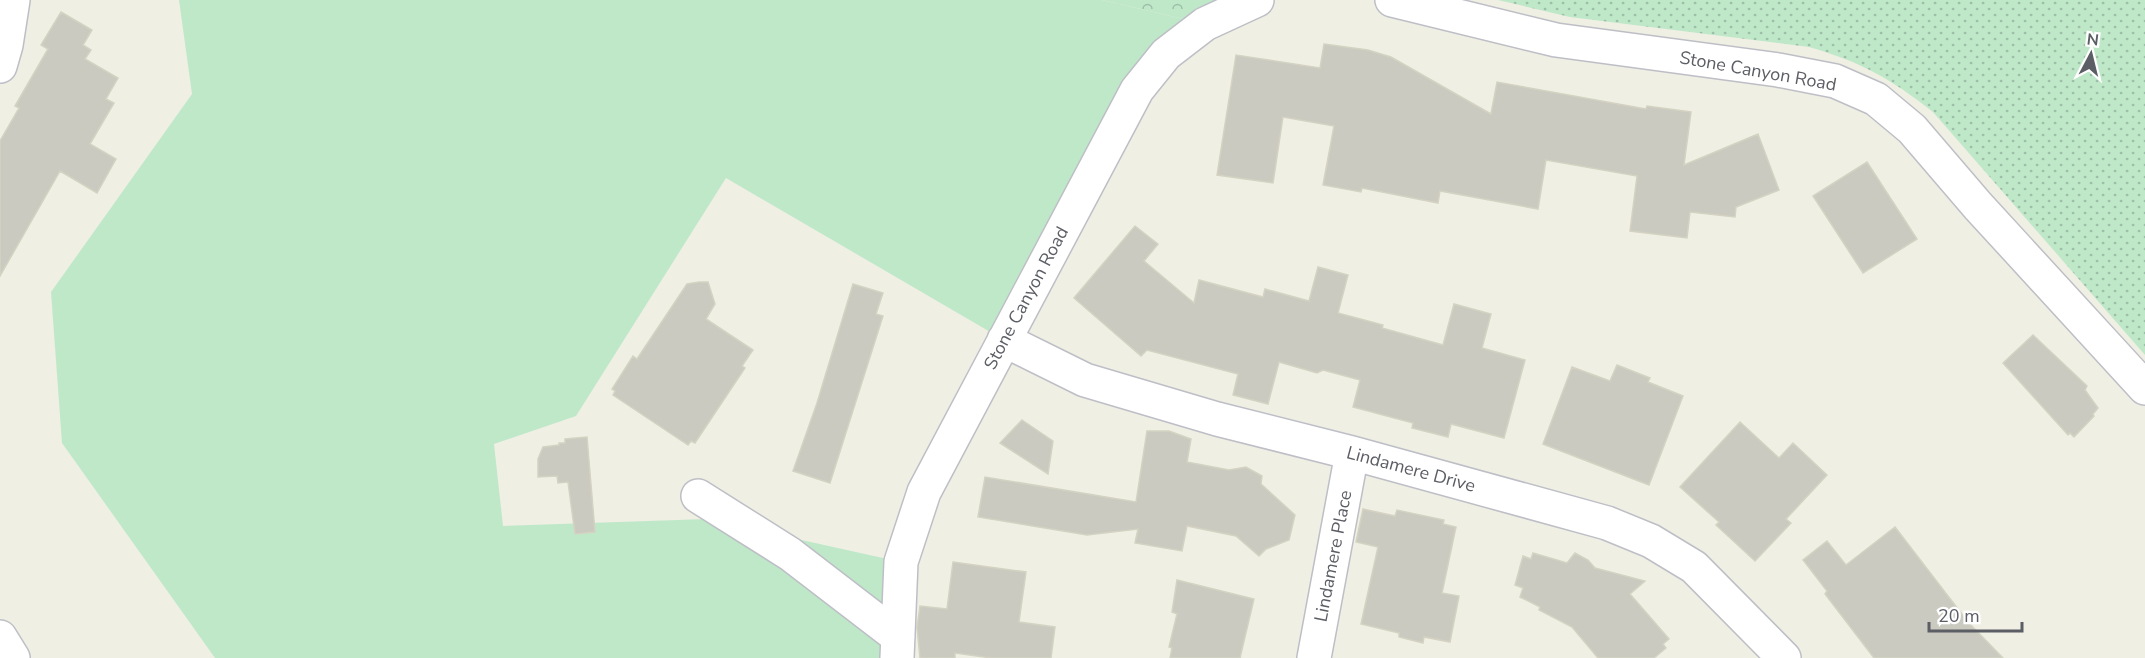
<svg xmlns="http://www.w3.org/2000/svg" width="2145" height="658" font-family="'Nunito Sans',sans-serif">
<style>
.grass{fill:#bfe8c9}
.forest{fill:url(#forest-crowns)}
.park{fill:url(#park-dots)}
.building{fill:#cacac0;stroke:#d4d3c2;stroke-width:1.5}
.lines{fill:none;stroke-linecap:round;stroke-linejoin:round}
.minor-casing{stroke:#bebfc6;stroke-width:36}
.minor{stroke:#fff;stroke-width:33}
.labels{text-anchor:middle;stroke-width:4.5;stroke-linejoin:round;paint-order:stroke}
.street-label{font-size:18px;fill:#5c5e65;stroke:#fff}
</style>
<defs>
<pattern id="forest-crowns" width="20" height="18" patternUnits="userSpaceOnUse" patternTransform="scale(1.5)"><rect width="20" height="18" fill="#bfe8c9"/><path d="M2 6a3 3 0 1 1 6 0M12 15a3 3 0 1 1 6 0" fill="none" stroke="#9ebfa7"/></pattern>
<pattern id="park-dots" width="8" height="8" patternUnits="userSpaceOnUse" patternTransform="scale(1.5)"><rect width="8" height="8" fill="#bfe8c9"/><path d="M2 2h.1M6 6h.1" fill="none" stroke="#9ebfa7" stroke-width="1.8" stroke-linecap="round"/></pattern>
</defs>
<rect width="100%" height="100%" fill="#efefe4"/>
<path class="grass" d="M179,0H1102L1205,24L1166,54L1004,340L726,178L576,416L494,444L503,526L707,519L901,562L897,658H215L62,443L51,292L192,94Z"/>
<path class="forest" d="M1102,0H1257L1205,24Z"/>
<path class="park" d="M1498,0H2145V355L1933,112C1890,78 1861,62 1809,47L1570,17Z"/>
<path class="building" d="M61,12L92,30L83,45L91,50L85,59L118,78L106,99L114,103L90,144L116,159L97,193L60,171L0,276V141L19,108L15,106L48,49L41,45Z
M1324,44L1368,50L1391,57L1491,114L1497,82L1646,109L1647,106L1691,112L1684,165L1758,134L1779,190L1736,207L1735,217L1690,212L1687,238L1630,231L1637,176L1546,160L1538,209L1440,191L1438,203L1362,188L1361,192L1323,185L1334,126L1283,117L1273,183L1217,175L1236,55L1320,68Z
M1867,162L1917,239L1863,273L1813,196Z
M1135,226L1158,244L1144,261L1194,303L1199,280L1263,297L1265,289L1309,301L1318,267L1348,275L1338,313L1383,325L1382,328L1443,345L1454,304L1491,314L1482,348L1525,360L1504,438L1451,424L1448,437L1412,428L1413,423L1353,407L1360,380L1323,370L1317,373L1279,362L1268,404L1233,395L1238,374L1147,350L1141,356L1074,298Z
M699,282H708L715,304L706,319L753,350L742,366L745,368L695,443L691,441L688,445L613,395L615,391L612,389L633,356L637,359L687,284Z
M853,284L883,293L876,314L883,316L830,483L793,471L817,403Z
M2033,335L2087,386L2085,390L2098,408L2093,414L2094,416L2074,437L2070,433L2068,435L2003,363Z
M1617,365L1650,378L1648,382L1683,396L1649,485L1543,444L1572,367L1610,381Z
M1022,420L1053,441L1048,474L1000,443Z
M1740,422L1779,458L1793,443L1827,475L1786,519L1791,523L1755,561L1716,525L1719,522L1680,487Z
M1147,431H1169L1191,439L1187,462L1229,470L1246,467L1262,476L1261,484L1295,515L1289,540L1266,549L1259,556L1236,536L1187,526L1182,551L1135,543L1138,529L1087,535L978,517L985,477L1136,502Z
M587,437L595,532L575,534L568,482L558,483L557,476L538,477V459L543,447L559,445V443H565V439Z
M1363,509L1395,516L1397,510L1444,520L1443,524L1456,527L1442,593L1459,596L1450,642L1424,637L1423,643L1399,637V633L1361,624L1378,547L1356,542Z
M1895,527L1968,622L2003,658H1874L1825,594L1827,591L1803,560L1827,541L1846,565Z
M1533,553L1567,563L1575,553L1588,560L1595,568L1645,581L1630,594L1669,639L1663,644L1666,648L1654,658H1598L1572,627L1539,610L1540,607L1520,597L1523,588L1515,585L1523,556L1531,559Z
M953,562L1026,572L1019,622L1055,627L1051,658H991L955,653V658H920L917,627L920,606L947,609Z
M1177,580L1254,599L1240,658H1170L1172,648L1169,647L1177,614L1172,612Z"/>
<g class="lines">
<defs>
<path id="minor" d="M1392,0L1556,40L1778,70L1835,81L1876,99L1912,129L1978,206L2145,388
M0,66L6,45L13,0
M1004,340L1085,380L1217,419L1352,453L1607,523L1651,541L1694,567L1784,658
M698,496L790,554L898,637
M0,637L13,658
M897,658L901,562L924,492L1137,90L1166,54L1205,24L1257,0
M1314,658L1352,453"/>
</defs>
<use href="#minor" class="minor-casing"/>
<use href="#minor" class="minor"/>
</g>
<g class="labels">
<g class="street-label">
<text transform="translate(1758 71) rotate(10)" y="6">Stone Canyon Road</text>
<text transform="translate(1026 298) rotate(-62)" y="6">Stone Canyon Road</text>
<text transform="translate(1411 469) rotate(15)" y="6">Lindamere Drive</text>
<text transform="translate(1333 556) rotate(-79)" y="6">Lindamere Place</text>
</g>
</g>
<g transform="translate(2091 54) rotate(7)" stroke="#ffffff" stroke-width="4.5" paint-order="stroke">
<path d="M0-4.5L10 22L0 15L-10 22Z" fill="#5c5e65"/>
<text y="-9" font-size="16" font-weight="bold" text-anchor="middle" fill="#5c5e65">N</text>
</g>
<path d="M1929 622v9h93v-9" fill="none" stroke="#5c5e65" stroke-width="3"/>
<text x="1938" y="622" font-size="18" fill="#5c5e65" stroke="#ffffff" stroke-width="4.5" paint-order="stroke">20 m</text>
</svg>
